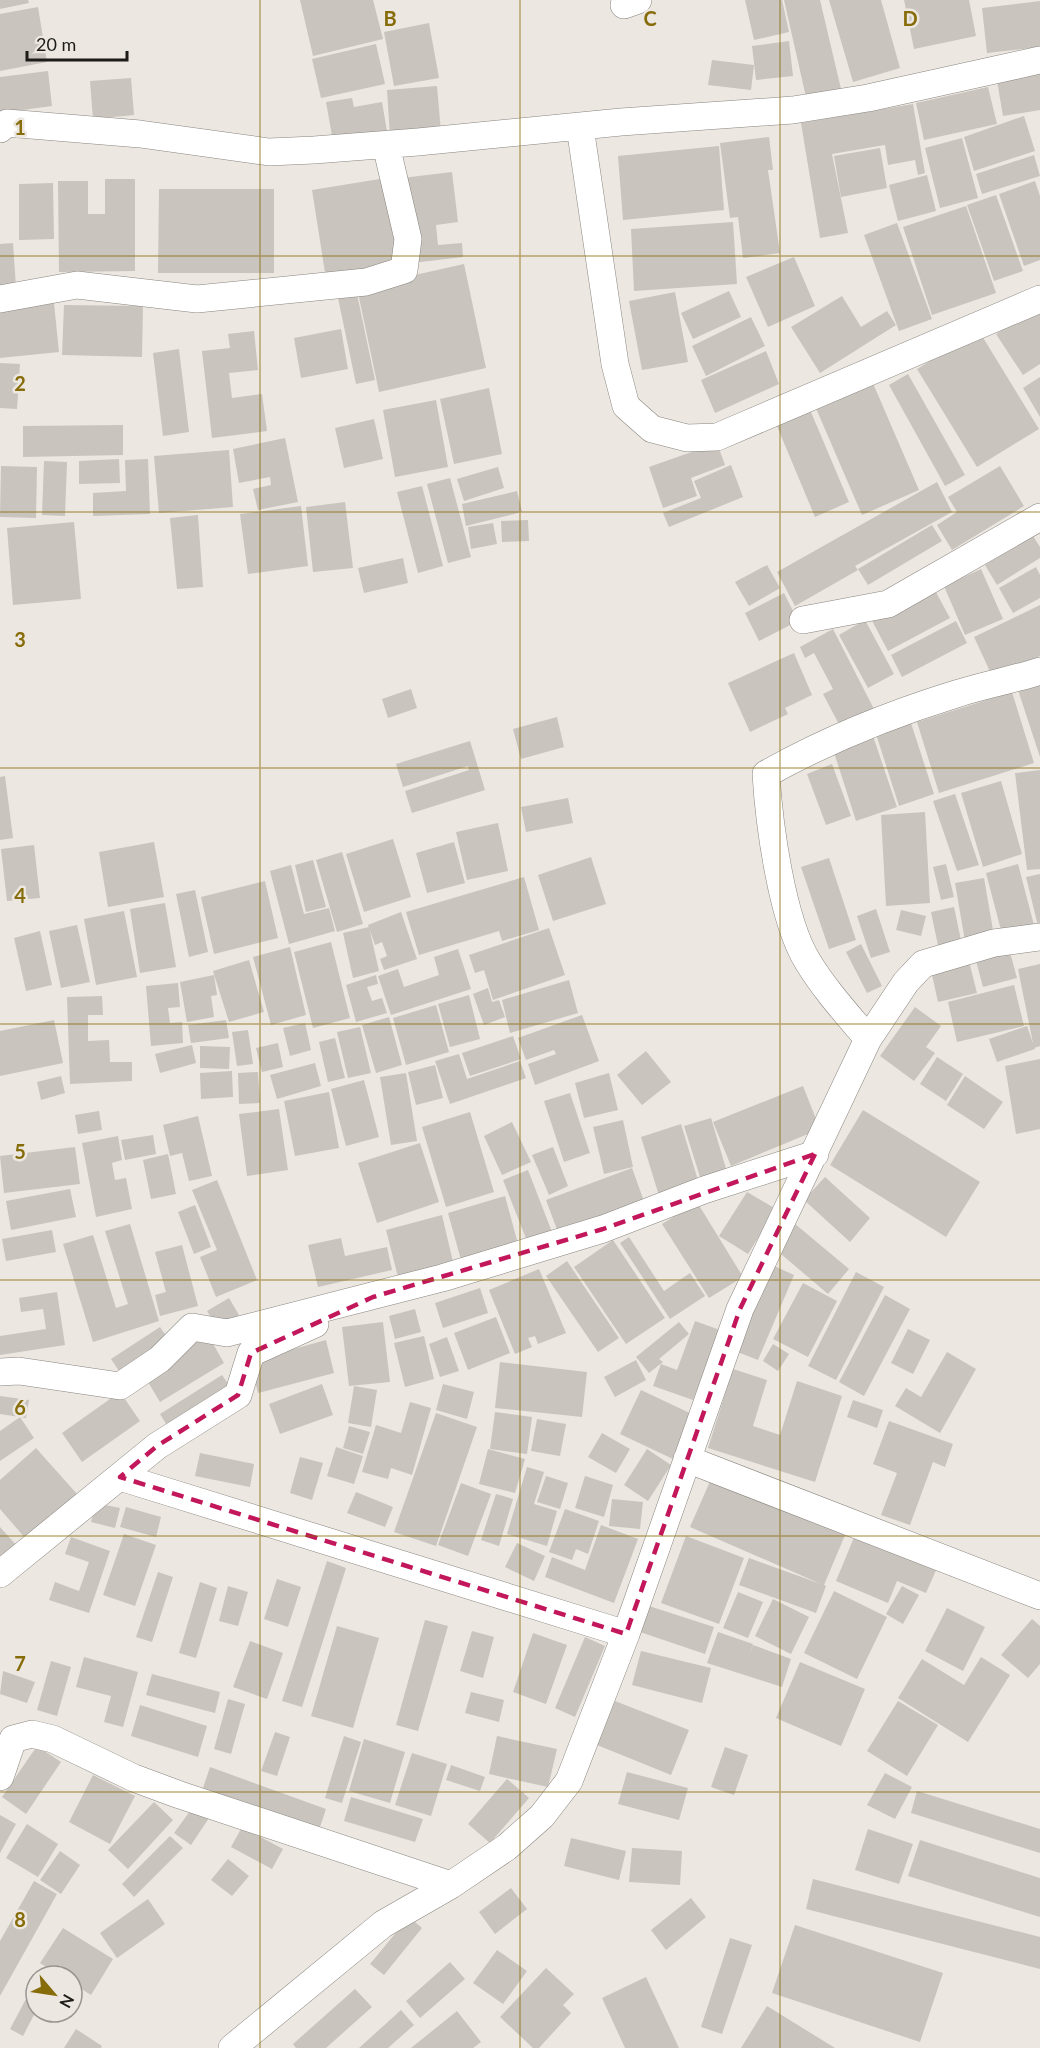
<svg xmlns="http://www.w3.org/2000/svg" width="1040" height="2048" font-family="Lato,sans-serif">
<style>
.building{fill:#c9c4be}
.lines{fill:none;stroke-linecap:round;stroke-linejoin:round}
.street-casing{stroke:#89857f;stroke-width:28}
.street{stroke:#fff;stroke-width:27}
.marked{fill:none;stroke:#c2185b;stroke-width:4.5;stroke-dasharray:12 8;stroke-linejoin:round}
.grid{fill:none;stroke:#876c0a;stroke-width:1.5;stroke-opacity:0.55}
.grid-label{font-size:20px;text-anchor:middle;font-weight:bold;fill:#876c0a;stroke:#ece7e1;stroke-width:5;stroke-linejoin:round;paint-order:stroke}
</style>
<rect width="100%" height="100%" fill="#ece7e1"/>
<path class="building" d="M0,0H28L29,3L0,9Z
M300,0H373L383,39L313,56Z
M745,0H782L789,32L754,40Z
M784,0H820L841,89L806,97Z
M829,0H881L900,68L853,82Z
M904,0H969L976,36L914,49Z
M1040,1V47L987,53L982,8Z
M38,7L47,62L0,71V14Z
M429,23L439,78L394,86L384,32Z
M789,41L793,76L756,80L752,46Z
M376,44L385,84L321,98L312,59Z
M712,60L754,65L751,90L708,85Z
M48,71L52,106L0,113V77Z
M1040,73V110L1003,116L997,81Z
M131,78L134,115L93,119L90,81Z
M437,86L441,132L390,137L387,90Z
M988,87L997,124L924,140L916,103Z
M352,98L354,107L382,102L388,137L334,147L326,102Z
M913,104L925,173L918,175L915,160L888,165L885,145L832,154L848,233L820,238L801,123Z
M1024,116L1035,151L974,171L964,137Z
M769,137L773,170H768L780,253L743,258L738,217L730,218L720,143Z
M962,138L978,198L940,208L925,148Z
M719,146L724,210L623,220L618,156Z
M880,148L887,188L841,197L834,156Z
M1034,155L1040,176L982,194L976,174Z
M452,172L458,222L436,225L438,245L462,243L463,257L412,263L402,178Z
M927,175L936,211L898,221L889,185Z
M386,178L400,267L326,279L312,190Z
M105,179H135V271L59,272L58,181H88V214H105Z
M1035,181L1040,196V260L1024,266L999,194Z
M53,183L54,239L19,240V184Z
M159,189H274V273H158Z
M996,195L1023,271L994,281L967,205Z
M966,206L996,293L932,315L903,227Z
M733,222L737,284L634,291L631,229Z
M897,223L932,319L899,331L864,235Z
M13,243L16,287L0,288V244Z
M794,257L815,306L768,327L746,277Z
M464,264L486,368L379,392L357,288Z
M729,291L741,317L693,339L681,313Z
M675,292L688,362L642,370L629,301Z
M357,294L375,380L356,384L338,298Z
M842,296L861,327L887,311L896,325L820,373L791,327Z
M54,303L59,352L0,358V309Z
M64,305L143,306L142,357L62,355Z
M1040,306V364L1023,375L996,334Z
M751,317L765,346L706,376L692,346Z
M341,329L348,369L301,378L294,338Z
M254,331L258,370L229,373L232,398L262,394L267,431L212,438L202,351L230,348L228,334Z
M979,331L1039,429L977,467L917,369Z
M179,349L189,432L163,436L153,353Z
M766,351L779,384L715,413L701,380Z
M0,363L20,364L17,409L0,408Z
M908,374L965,475L945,486L889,385Z
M1040,377V417L1023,388Z
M872,381L919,490L862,515L815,406Z
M489,388L502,454L454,464L440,399Z
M436,400L448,467L395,477L383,410Z
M808,405L849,502L815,517L774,419Z
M374,419L383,459L344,468L335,428Z
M123,425V455L23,457V426Z
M285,438L298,502L258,510L253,489L271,485L270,477L239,483L233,449Z
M717,443L725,465L691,478L697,496L663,508L649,467Z
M229,450L233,507L159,513L154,456Z
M119,459L120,483L79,484V461Z
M148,459L150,514L93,516V493L126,491L125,460Z
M44,461L67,462L65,516L42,515Z
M731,465L743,497L669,527L663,513L701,498L694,481Z
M1,466L37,467L36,518L0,517Z
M1000,466L1024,506L952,550L937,525L957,512L948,497Z
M498,467L504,488L464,501L457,479Z
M450,478L471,557L448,563L427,484Z
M937,482L952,512L855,566L858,570L795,606L777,572Z
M422,486L443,566L418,573L397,492Z
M517,491L522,512L466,526L462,504Z
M345,502L353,568L313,572L306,507Z
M301,506L308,566L248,574L240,514Z
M198,515L203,587L177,589L170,518Z
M528,520L529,541L502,542L501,521Z
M74,522L81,599L13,605L7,528Z
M493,523L497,544L471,549L468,527Z
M932,525L942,541L868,585L858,569Z
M1033,536L1040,547V558L997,585L985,565Z
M403,558L408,583L364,593L358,568Z
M767,565L780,588L749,606L735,582Z
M1036,567L1040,575V598L1013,613L999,588Z
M981,569L1003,619L965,635L944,586Z
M932,585L950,618L888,651L870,617Z
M784,593L798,621L759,641L745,613Z
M1040,605V656L993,678L974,637Z
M865,620L894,674L868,688L839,635Z
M956,621L967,643L902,677L891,655Z
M833,629L876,713L842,730L823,694L833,689L814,653L805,658L800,647Z
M794,653L812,695L785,708L788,714L750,732L728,683Z
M1040,683V757L1018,690Z
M411,689L417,708L388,718L382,699Z
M1012,692L1034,763L939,793L917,722Z
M557,717L564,747L521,759L513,729Z
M911,723L934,794L899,806L876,734Z
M872,733L897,807L856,821L832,746Z
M470,741L485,790L412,813L405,791L469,770L468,766L403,787L396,764Z
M832,764L851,816L826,825L807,774Z
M1040,770V869L1027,870L1015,773Z
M5,776L13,838L0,840V777Z
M1001,781L1022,854L983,867L961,793Z
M955,794L979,865L957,871L933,801Z
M568,798L573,823L526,832L521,807Z
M925,812L930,903L886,906L881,815Z
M498,823L508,871L467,880L456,832Z
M393,839L411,897L364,912L346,854Z
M154,842L164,897L108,907L99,852Z
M454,842L465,883L427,893L416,853Z
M34,845L40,898L7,901L1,849Z
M342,852L363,924L337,932L316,860Z
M591,857L606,904L553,921L538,875Z
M829,858L856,940L829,949L801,867Z
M313,860L326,907L306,912L295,865Z
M946,864L954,897L941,900L933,867Z
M1018,864L1034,925L1002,934L986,873Z
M291,865L304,914L329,908L335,931L289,944L270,871Z
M1040,874V926H1038L1026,877Z
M524,877L539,930L502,941L499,931L419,955L406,912Z
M984,878L994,936L965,941L955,883Z
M265,881L278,938L214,954L201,897Z
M195,890L208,952L189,957L176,894Z
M165,903L176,967L140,973L130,909Z
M954,907L963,950L940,955L931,912Z
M876,909L890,952L871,958L857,916Z
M901,910L926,916L921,936L896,930Z
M124,911L137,977L96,985L84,919Z
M401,912L417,959L384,970L380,959L387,956L382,942L375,945L368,925Z
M77,925L90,982L61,988L49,931Z
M369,927L379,971L353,978L343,933Z
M549,928L565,975L493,1000L484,970L475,973L469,955Z
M40,931L52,985L26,991L14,938Z
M331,942L350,1018L313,1028L294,952Z
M861,944L882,986L867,993L846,952Z
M290,947L306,1015L271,1025L253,957Z
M458,949L471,989L391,1015L378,976L398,969L404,987L439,975L434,957Z
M1010,952L1017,978L983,987L976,961Z
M249,960L264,1012L229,1022L213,971Z
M969,961L977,993L938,1002L931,970Z
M1040,964V1046L1034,1048L1018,969Z
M214,975L217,995L211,996L214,1017L187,1022L180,982Z
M376,975L378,984L367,987L372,1001L382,998L387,1013L356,1022L346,985Z
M569,980L578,1013L510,1033L502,1000Z
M178,983L180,1007L168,1008L170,1023L182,1022L183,1043L151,1046L146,986Z
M1014,985L1024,1026L957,1042L948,1002Z
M488,988L492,1002L499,1000L505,1017L484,1025L473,994Z
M469,995L480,1039L450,1047L438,1004Z
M102,996L103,1015H88V1041L109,1040L110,1062H132V1081L70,1084L67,997Z
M436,1005L449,1052L406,1065L393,1018Z
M915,1007L941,1026L926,1047L935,1053L914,1081L880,1056Z
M582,1015L599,1061L535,1085L528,1064L556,1054L554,1050L526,1060L518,1038Z
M389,1017L402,1065L376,1073L362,1025Z
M54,1020L63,1063L0,1076V1031Z
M226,1020L229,1038L191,1043L188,1025Z
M305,1023L311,1050L290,1056L283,1028Z
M1027,1026L1035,1049L997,1062L989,1039Z
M360,1027L371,1073L348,1078L337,1032Z
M248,1030L253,1064L237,1066L232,1032Z
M513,1036L521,1059L470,1076L462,1053Z
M335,1038L345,1078L328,1082L319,1042Z
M278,1043L283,1067L262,1072L256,1048Z
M192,1045L196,1063L160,1073L155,1054Z
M200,1046L230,1047L229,1069L200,1068Z
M646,1051L671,1082L642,1105L617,1075Z
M459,1054L467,1079L520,1061L526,1078L450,1104L435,1061Z
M937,1057L963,1074L946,1101L920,1084Z
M1040,1059V1129L1016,1134L1005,1066Z
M315,1063L321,1086L277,1099L270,1075Z
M435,1065L443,1098L416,1105L408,1072Z
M232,1071L233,1097L201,1099L200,1073Z
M258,1072L260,1103L239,1104L238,1073Z
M406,1073L417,1141L391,1145L380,1077Z
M609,1073L618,1110L584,1118L575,1083Z
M61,1076L65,1093L41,1100L37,1082Z
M965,1076L1003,1102L984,1129L947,1105Z
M364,1080L379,1137L346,1146L331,1089Z
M803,1086L820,1129L731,1166L713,1122Z
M329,1092L339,1148L295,1156L284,1101Z
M570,1093L590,1153L564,1162L544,1101Z
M279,1109L288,1170L247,1176L239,1114Z
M863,1110L980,1182L946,1237L830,1165Z
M99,1111L102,1130L78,1134L75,1115Z
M470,1112L494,1192L446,1207L422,1127Z
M198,1116L212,1176L189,1181L182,1153L170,1156L163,1125Z
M711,1118L727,1172L701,1180L684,1126Z
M623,1120L633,1167L604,1174L593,1127Z
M512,1122L531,1162L502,1175L484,1136Z
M681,1124L700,1187L660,1199L641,1137Z
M153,1135L156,1154L125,1160L121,1140Z
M118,1136L122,1160L112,1163L115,1180L126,1178L132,1209L96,1217L82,1143Z
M420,1143L439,1202L377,1223L358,1163Z
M75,1147L80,1184L4,1193L0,1156Z
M553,1147L568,1186L549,1195L532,1155Z
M168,1154L176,1194L151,1199L143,1160Z
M632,1168L645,1204L559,1235L546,1200Z
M528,1170L552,1232L527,1241L503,1180Z
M825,1177L870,1218L850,1242L804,1200Z
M217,1180L257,1280L216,1297L200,1257L217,1250L192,1190Z
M70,1189L76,1217L11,1230L6,1201Z
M747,1192L776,1209L748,1254L719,1236Z
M505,1196L518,1244L461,1260L448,1213Z
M697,1202L743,1277L709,1298L662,1224Z
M195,1205L211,1247L194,1254L178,1212Z
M442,1215L453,1262L398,1277L386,1230Z
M794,1223L849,1269L828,1294L774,1248Z
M130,1224L159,1321L93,1342L63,1244L93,1235L116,1308L128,1304L105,1231Z
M52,1230L56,1252L6,1261L2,1239Z
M629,1237L664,1291L690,1273L705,1296L670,1319L620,1243Z
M341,1238L345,1256L387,1247L392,1270L318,1287L308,1245Z
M613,1240L665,1318L626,1344L574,1267Z
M182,1245L198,1306L160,1316L155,1295L166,1292L155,1252Z
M567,1261L619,1338L598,1352L546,1276Z
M772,1265L794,1275L758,1360L735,1351Z
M539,1269L566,1333L538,1344L535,1336L528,1338L532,1347L515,1354L489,1290Z
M856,1272L884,1287L836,1380L808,1366Z
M803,1283L837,1301L808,1357L773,1339Z
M480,1288L488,1313L443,1328L435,1303Z
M57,1292L65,1345L0,1355V1336L46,1329L43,1309L21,1312L19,1298Z
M885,1295L910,1309L864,1396L839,1382Z
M229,1298L239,1315L217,1328L207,1311Z
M415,1309L421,1332L395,1339L389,1316Z
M496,1317L510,1353L468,1370L454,1333Z
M695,1321L720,1330L693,1400L653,1386L661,1364L677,1370Z
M383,1322L390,1382L349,1386L342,1327Z
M679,1322L689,1334L659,1359L663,1362L649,1373L636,1357Z
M160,1327L172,1344L123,1377L111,1359Z
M908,1329L930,1340L913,1374L891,1363Z
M207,1333L224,1363L160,1402L142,1372Z
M424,1336L434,1379L405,1387L394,1343Z
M447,1337L459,1371L440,1377L429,1344Z
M326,1340L334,1373L258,1393L250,1361Z
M773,1344L789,1354L778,1371L763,1361Z
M947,1352L976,1369L940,1433L895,1406L906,1388L921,1397Z
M636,1360L646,1380L615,1397L604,1377Z
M500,1362L587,1372L582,1417L495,1408Z
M733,1369L767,1380L753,1426L780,1435L797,1381L842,1396L815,1482L708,1448Z
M222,1375L231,1388L168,1427L160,1414Z
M322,1384L333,1415L280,1434L269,1404Z
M443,1384L474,1392L467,1419L436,1410Z
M354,1386L377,1390L371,1427L348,1423Z
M641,1390L696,1416L675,1460L620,1434Z
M120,1392L140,1421L82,1462L62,1433Z
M0,1396L29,1400L26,1418L0,1414Z
M853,1400L883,1410L877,1428L847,1417Z
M410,1402L431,1408L412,1475L391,1468L388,1479L362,1472L376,1425L401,1433Z
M495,1412L532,1417L527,1454L490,1449Z
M436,1413L477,1427L436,1546L394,1532Z
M20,1417L34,1438L0,1461V1431Z
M537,1419L566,1424L560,1456L531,1451Z
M889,1421L953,1444L945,1467L933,1462L910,1525L881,1515L897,1473L873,1464Z
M349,1426L370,1432L363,1454L343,1448Z
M602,1433L630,1449L616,1473L588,1457Z
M336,1447L363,1456L354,1484L327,1476Z
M36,1448L77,1494L26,1539L0,1509V1480Z
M488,1449L525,1459L515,1493L479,1484Z
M647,1449L671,1465L648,1501L624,1485Z
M200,1453L254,1464L250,1487L195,1476Z
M300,1457L323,1463L312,1500L290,1493Z
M527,1467L544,1472L534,1504L557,1511L547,1546L507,1534Z
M715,1470L848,1528L824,1585L826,1586L816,1613L739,1585L749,1558L821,1584L690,1527Z
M546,1476L568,1483L560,1509L537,1502Z
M585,1476L613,1485L604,1517L575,1508Z
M461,1483L491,1494L468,1556L438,1545Z
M356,1492L393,1507L385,1527L347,1513Z
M496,1494L513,1499L499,1546L481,1540Z
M612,1499L643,1502L640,1529L609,1526Z
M96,1503L120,1508L115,1528L91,1522Z
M126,1507L161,1517L156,1537L120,1527Z
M565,1509L599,1521L588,1554L576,1549L572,1560L549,1552Z
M601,1525L638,1539L614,1603L545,1577L552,1557L585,1570Z
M0,1527L18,1547L0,1564Z
M124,1534L156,1545L135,1606L103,1595Z
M855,1535L937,1568L926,1593L897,1581L888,1603L836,1581Z
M686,1536L744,1558L719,1624L661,1603Z
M71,1537L110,1551L89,1613L49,1600L55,1582L79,1591L89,1562L65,1554Z
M517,1543L545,1556L534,1581L505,1567Z
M327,1561L346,1568L302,1707L282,1701Z
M158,1572L173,1577L152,1642L136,1637Z
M277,1579L301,1587L288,1627L264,1619Z
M200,1582L217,1588L196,1658L179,1653Z
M228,1586L248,1592L238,1626L219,1621Z
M902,1586L919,1595L903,1624L886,1614Z
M834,1591L887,1617L857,1679L804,1653Z
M738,1592L763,1602L748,1638L723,1628Z
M773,1599L809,1617L791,1654L755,1636Z
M649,1606L714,1627L705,1654L640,1632Z
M947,1608L985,1627L963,1671L925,1651Z
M1032,1619L1040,1626V1664L1028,1678L1001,1655Z
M425,1620L448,1626L418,1731L396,1725Z
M337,1626L379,1638L353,1728L311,1716Z
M472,1631L494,1637L483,1678L460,1671Z
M718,1632L753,1644L749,1656L753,1645L791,1659L782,1687L707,1663Z
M533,1633L567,1645L546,1704L513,1692Z
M585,1637L605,1646L575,1717L555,1708Z
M250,1641L283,1653L267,1699L233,1687Z
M641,1651L711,1668L702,1703L632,1685Z
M84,1657L138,1672L123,1727L104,1722L111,1696L76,1687Z
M981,1657L1010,1675L968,1742L898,1698L922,1659L964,1685Z
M51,1661L71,1667L57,1716L37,1710Z
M800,1662L865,1689L841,1746L776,1718Z
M3,1671L35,1682L27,1703L0,1694Z
M152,1674L220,1692L215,1713L146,1695Z
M471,1692L504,1700L499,1722L465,1713Z
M228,1699L245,1704L231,1754L214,1749Z
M615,1701L689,1730L671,1775L597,1745Z
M898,1701L938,1725L907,1776L867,1751Z
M140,1705L207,1726L198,1757L131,1736Z
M275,1732L290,1737L277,1776L261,1771Z
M344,1736L361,1742L342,1803L325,1798Z
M497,1736L557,1749L548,1787L489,1774Z
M364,1739L405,1752L390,1803L349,1791Z
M37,1746L61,1762L26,1814L2,1797Z
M725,1747L748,1755L734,1795L711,1787Z
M412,1753L447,1764L431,1816L395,1805Z
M451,1765L485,1777L480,1791L446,1780Z
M210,1767L326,1809L319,1830L203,1788Z
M627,1772L688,1788L679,1820L618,1804Z
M885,1773L912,1787L895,1819L867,1805Z
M93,1775L135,1796L110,1844L69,1822Z
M507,1779L529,1798L490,1843L468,1824Z
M917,1791L1040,1829V1853L911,1813Z
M351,1797L423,1819L415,1842L344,1821Z
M154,1802L173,1820L128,1869L108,1850Z
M193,1807L209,1818L191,1845L174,1833Z
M0,1815L16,1824L0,1853Z
M27,1824L58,1844L38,1877L6,1858Z
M242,1827L283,1849L272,1869L231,1847Z
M868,1829L913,1844L899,1884L855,1870Z
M170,1836L183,1848L134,1897L122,1884Z
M571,1838L626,1851L619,1880L564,1866Z
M920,1840L1040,1878V1917L908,1876Z
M632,1848L682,1851L680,1885L629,1882Z
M60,1851L80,1865L61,1894L40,1880Z
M228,1859L249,1876L232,1896L211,1880Z
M813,1879L1040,1937V1969L806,1909Z
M34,1881L57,1894L0,1996V1941Z
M511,1888L527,1909L495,1934L479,1912Z
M691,1898L706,1917L666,1950L651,1930Z
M148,1899L165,1924L117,1958L100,1933Z
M409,1917L422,1928L384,1975L370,1964Z
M795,1925L943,1973L920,2042L772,1993Z
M63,1928L113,1959L91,1995L72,1983V1976H61L40,1963Z
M730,1938L752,1945L722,2034L701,2027Z
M497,1950L527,1971L503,2004L473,1983Z
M450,1962L465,1979L420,2018L406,2001Z
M546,1968L574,1994L563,2005L571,2013L539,2048H533L500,2017Z
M646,1977L679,2048H625L602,1998Z
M36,1980V2011L23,2036L10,2029Z
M355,1989L372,2007L326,2048H296L293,2044Z
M767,2006L835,2048H741Z
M401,2010L414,2025L388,2048H359Z
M457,2011L481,2042L473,2048H411Z
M76,2029L102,2046L101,2048H64Z"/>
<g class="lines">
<defs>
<path id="street" d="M624,5L638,0
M580,127L615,364L626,406L652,429L687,438L717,437L1040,299
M0,129L7,123L140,134L269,152L314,150L418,142L621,122L793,110L868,98L1040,60
M0,299L77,285L197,299L366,282L404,270L408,239L386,145
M803,620L888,604L1040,517
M868,1039C847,1014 825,990 808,962C782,921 769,824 766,774C825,741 891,714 956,694C984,685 1012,680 1040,671
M0,1372L19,1371L120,1386L160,1359L192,1327L227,1333L442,1278L603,1229L704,1190L815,1154
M687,1459L1040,1596
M120,1477L626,1634
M0,1574L157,1446L238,1395L251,1353L315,1324
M0,1777L13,1739L32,1734L53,1739L134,1778L180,1795L451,1885
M232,2048L383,1924L451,1885L507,1847L542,1816L569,1781L626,1634L740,1309L868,1039L906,982L923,964L994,943L1040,937"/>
</defs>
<use href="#street" class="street-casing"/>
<use href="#street" class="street"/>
</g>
<path class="marked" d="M815,1154L740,1309L626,1634L120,1477L157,1446L238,1395L251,1353L373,1297L603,1229Z"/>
<path class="grid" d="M260,0V2048M520,0V2048M780,0V2048M0,256H1040M0,512H1040M0,768H1040M0,1024H1040M0,1280H1040M0,1536H1040M0,1792H1040"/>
<g class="grid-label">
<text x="390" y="26">B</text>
<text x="650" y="26">C</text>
<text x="910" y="26">D</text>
<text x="20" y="135">1</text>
<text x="20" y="391">2</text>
<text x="20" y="647">3</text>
<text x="20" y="903">4</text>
<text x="20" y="1159">5</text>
<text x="20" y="1415">6</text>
<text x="20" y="1671">7</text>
<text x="20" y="1927">8</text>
</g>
<g transform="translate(54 1994) rotate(119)"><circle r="28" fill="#ece7e1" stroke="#999691" stroke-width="1.5"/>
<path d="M0-4.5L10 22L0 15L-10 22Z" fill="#876c0a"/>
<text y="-9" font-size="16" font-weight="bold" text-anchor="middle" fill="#1d1c19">N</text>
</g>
<path d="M27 51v9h100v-9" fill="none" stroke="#1d1c19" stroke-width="3"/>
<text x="36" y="51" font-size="18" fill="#1d1c19" stroke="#ece7e1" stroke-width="4.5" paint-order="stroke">20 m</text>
</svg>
